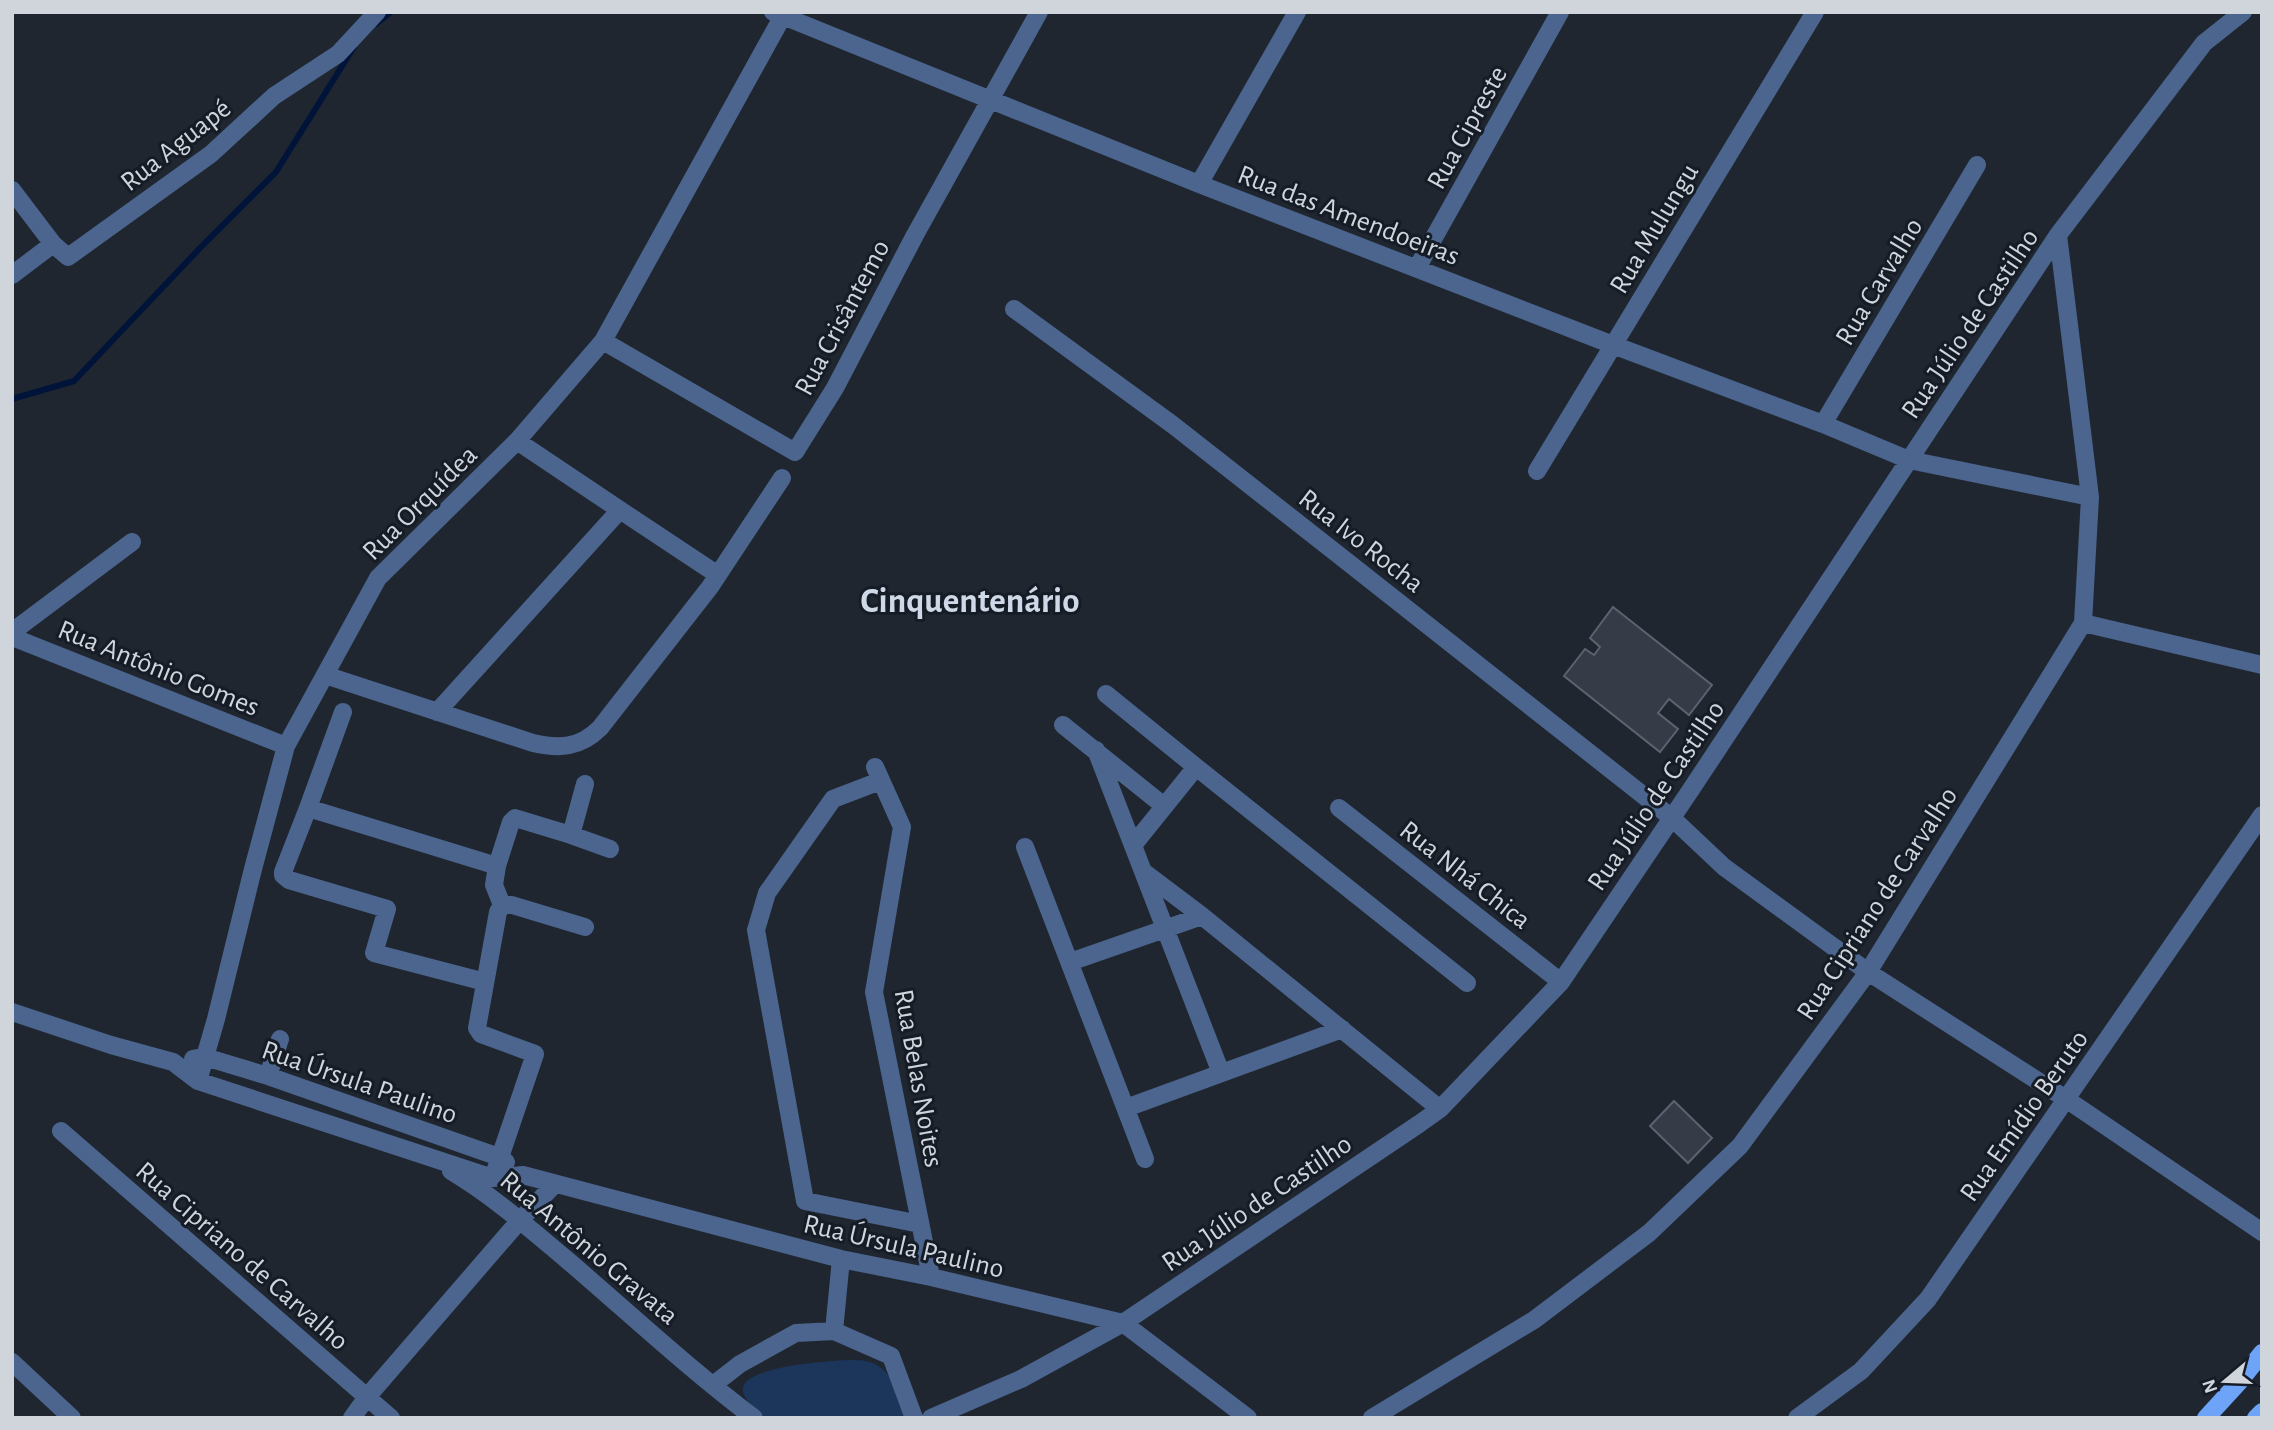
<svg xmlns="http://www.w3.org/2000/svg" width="2274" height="1430" font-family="'Alegreya Sans',sans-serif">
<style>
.park{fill:#1c355a}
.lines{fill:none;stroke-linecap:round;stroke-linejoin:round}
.stream{stroke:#001339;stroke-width:6}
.building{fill:#353c48;stroke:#5b6370;stroke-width:2}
.minor{stroke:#4b658e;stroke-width:18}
.major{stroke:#6da4f8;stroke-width:18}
.labels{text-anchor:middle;stroke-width:6;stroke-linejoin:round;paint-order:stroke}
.street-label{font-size:28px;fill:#d0d5dc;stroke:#151c26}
.district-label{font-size:35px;font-weight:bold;fill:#cfd8e7;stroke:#151c26}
</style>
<rect width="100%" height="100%" fill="#1f2630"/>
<path class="park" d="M847,1360C857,1360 867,1360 875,1364C893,1373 904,1399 904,1418H766C759,1411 741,1399 743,1388C746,1366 829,1361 847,1360Z"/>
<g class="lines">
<path class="stream" d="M376,24L391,12
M12,399L74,381L200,248L276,172L354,47"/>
</g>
<path class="building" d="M1613,607L1712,685L1689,715L1669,699L1658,713L1678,729L1660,752L1564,676L1585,649L1594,655L1600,647L1590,638Z
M1674,1101L1712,1138L1688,1163L1650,1126Z"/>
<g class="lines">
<path class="minor" d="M773,12L1199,184L1613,345L1823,424L1909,460L2090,497
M1199,184L1297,12
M12,190L53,244L68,257L211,154L274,96L338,54L377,12
M1417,268L1560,12
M12,275L53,244
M1014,309L1173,425L1340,556L1672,818L1724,867L1868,972L2066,1099L2262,1232
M603,341L795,452L835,388L915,235L1039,12
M1823,424L1977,165
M517,441L620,510
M1537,471L1815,12
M2083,623L2262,665
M12,632L132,542
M12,637L286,746
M325,675L533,743C559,749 580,748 600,728L710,587L782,478
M1106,694L1196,767L1134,844
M437,712L620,510L718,575
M1063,725L1164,806
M1096,750L1221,1073
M875,767L902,827L874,992L931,1277
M1196,767L1467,983
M880,781L833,799L767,893L756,930L805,1201L920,1224
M308,808L343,712
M1339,808L1561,982
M571,835L585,784
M1025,847L1145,1159
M497,866L494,885L502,905
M1145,873L1202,916L1440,1109
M1070,962L1202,916
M485,982L374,953L387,909L289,880L283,875V872L308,808L497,866L511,822L515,818L571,835L610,849
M12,1012L111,1045L173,1062L198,1081L493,1178L523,1175L841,1259L931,1277L1123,1323L1248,1418
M193,1059L205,1057L268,1076L499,1157L506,1162
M268,1076L280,1039
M198,1081L216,1019L253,869L286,746L378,578L517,441L603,341L785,12
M1126,1108L1342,1029
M61,1131L391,1418
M451,1171C493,1196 529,1228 566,1259C628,1312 689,1369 754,1418
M493,1178L535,1054L481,1034L477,1028L498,912L502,905H512L585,927
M834,1331L841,1259
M12,1362L72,1418
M713,1385L740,1364L796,1333L834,1331L891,1356L914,1418
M352,1418L367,1397L520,1220L555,1184
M931,1418L1021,1379L1123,1323L1419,1124L1440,1109L1561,982L1690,791L2058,235L2204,43L2243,12
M1372,1418L1534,1320L1649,1233L1740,1146L1868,972L2083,623L2090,497L2058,235
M1797,1418L1861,1371L1928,1299L2262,815"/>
<path class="major" d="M2206,1418L2239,1382L2262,1353
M2256,1418L2262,1412"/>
</g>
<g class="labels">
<g class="street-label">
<text transform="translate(1466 127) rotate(-61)" y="10">Rua Cipreste</text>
<text transform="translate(175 144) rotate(-38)" y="10">Rua Aguapé</text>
<text transform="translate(1349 214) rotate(21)" y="10">Rua das Amendoeiras</text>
<text transform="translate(1653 228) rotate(-59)" y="10">Rua Mulungu</text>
<text transform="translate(1878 281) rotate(-59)" y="10">Rua Carvalho</text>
<text transform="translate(841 317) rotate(-62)" y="10">Rua Crisântemo</text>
<text transform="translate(1969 323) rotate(-56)" y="10">Rua Júlio de Castilho</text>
<text transform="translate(419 502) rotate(-45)" y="10">Rua Orquídea</text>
<text transform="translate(1362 540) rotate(38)" y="10">Rua Ivo Rocha</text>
<text transform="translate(159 667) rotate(22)" y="10">Rua Antônio Gomes</text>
<text transform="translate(1655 795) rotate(-56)" y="10">Rua Júlio de Castilho</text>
<text transform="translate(1466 874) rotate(38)" y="10">Rua Nhá Chica</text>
<text transform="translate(1876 903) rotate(-57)" y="10">Rua Cipriano de Carvalho</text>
<text transform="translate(920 1078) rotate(80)" y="10">Rua Belas Noites</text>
<text transform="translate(360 1081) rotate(19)" y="10">Rua Úrsula Paulino</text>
<text transform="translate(2023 1115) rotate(-55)" y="10">Rua Emídio Beruto</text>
<text transform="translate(1256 1202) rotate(-34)" y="10">Rua Júlio de Castilho</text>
<text transform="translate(904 1245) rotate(13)" y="10">Rua Úrsula Paulino</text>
<text transform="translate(590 1247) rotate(40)" y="10">Rua Antônio Gravata</text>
<text transform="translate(243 1255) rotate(41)" y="10">Rua Cipriano de Carvalho</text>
</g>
<g class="district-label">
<text x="970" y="612">Cinquentenário</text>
</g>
</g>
<rect width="2274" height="1430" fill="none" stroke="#d0d5dc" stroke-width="28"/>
<g transform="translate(2225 1381) rotate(251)" stroke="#151c26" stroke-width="5" paint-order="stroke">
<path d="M0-5L12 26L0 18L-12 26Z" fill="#d0d5dc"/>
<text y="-10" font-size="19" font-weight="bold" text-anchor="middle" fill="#d0d5dc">N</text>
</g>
</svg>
